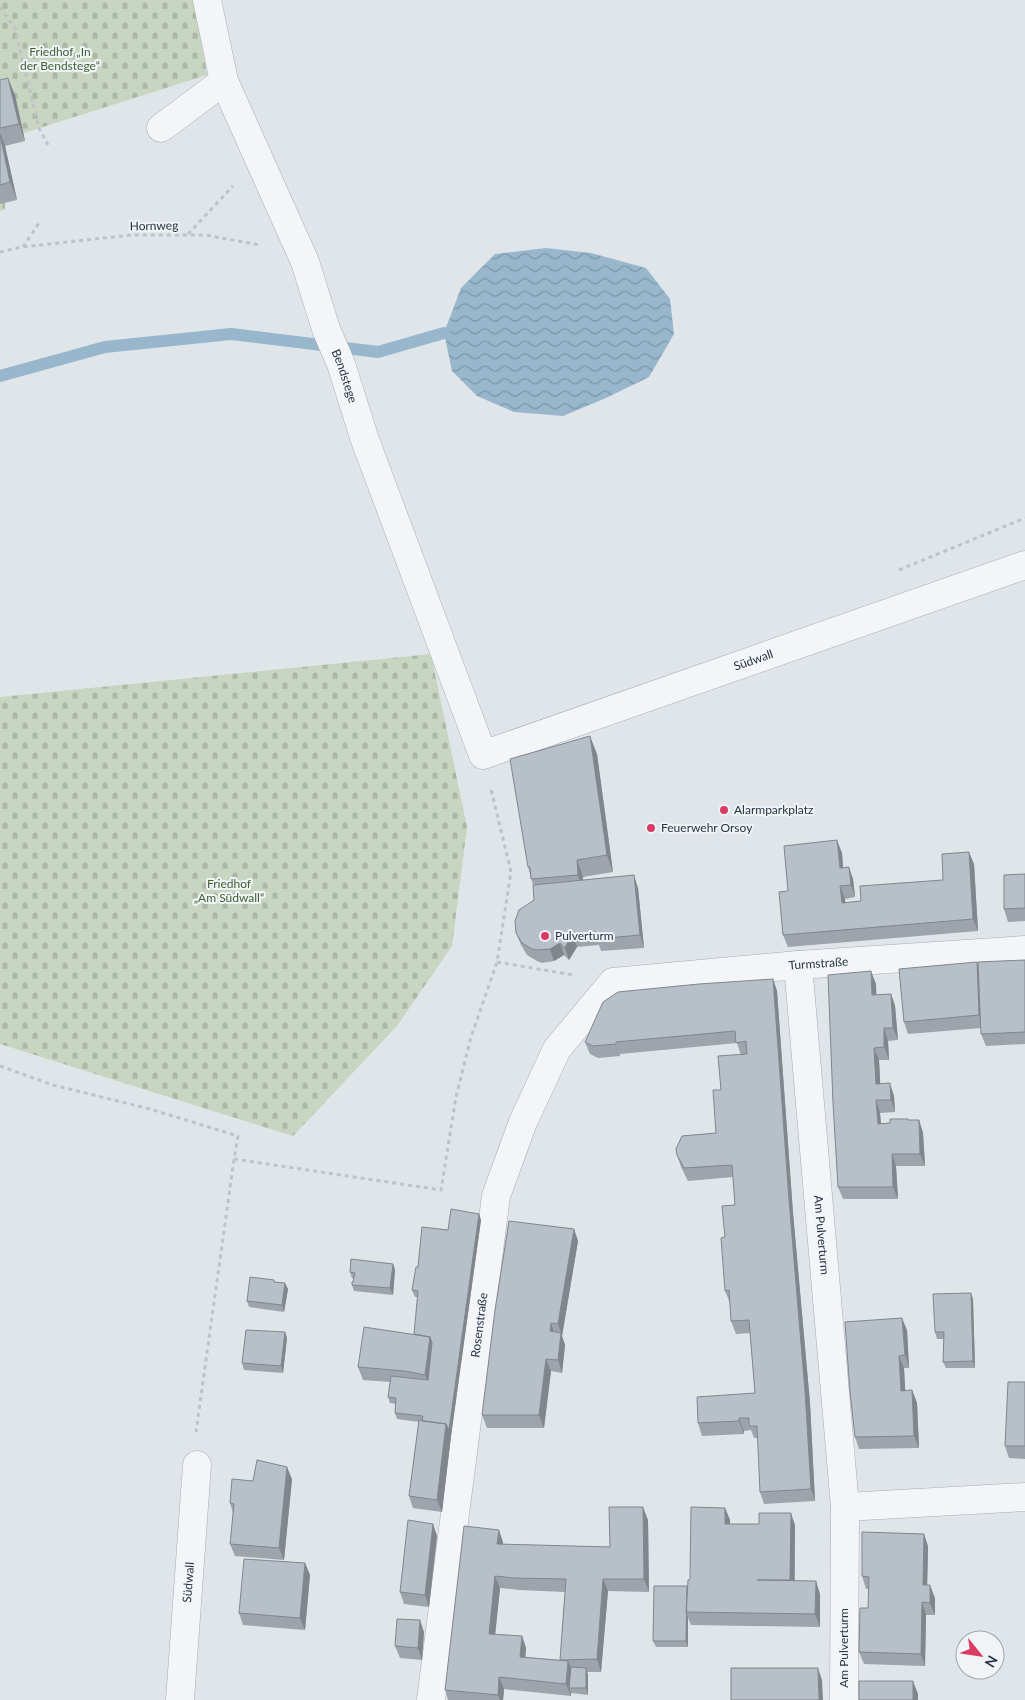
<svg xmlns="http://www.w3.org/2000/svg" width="1025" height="1700" font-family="Lato,sans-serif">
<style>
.cemetery{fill:url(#cemetery-stones)}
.water{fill:url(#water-waves)}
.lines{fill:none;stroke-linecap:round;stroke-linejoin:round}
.stream{stroke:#98b7cd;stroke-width:12}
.minor-casing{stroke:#a5acb5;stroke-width:29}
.path{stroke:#bec3c9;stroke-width:3;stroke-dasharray:4 4;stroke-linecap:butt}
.minor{stroke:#f3f5f8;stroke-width:28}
.wall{fill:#9da4ac;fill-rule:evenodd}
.shaded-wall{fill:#80868c}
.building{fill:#b7bfc8;stroke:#80868c}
.poi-dot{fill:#da3a63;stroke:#f0f4f7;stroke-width:2}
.labels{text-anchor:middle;stroke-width:4;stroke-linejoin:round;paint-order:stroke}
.park-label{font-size:12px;fill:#406033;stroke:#f0f4f7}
.street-label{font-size:12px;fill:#273443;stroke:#f0f4f7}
.poi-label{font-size:12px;fill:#273443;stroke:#f0f4f7;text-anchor:start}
</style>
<defs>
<pattern id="cemetery-stones" width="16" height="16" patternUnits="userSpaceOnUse" patternTransform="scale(1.25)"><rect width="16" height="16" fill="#c8d5c0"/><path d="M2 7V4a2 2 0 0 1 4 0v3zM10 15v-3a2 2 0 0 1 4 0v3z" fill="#acb7a6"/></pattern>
<pattern id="water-waves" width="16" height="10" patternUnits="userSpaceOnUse" patternTransform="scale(1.25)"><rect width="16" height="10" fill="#98b7cd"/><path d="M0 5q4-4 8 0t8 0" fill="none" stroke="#7c96a8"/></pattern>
</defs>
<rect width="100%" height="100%" fill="#e0e5ea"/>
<path class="cemetery" d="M0,0H194L207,75L5,139V209L0,211Z
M431,654L467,827L452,946L397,1026L293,1136L0,1044V697Z"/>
<path class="water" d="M546,248L591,253L646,268L670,299L674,334L649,377L606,398L563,416L514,412L477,396L452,371L444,333L461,288L495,254Z"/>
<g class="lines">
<path class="stream" d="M0,376L105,347L231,334L378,352L444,333"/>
<defs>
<g id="minor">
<path id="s1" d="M207,0L224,81L305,262L326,329L341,364L365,440L483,755L1025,565"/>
<path d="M161,128L224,81"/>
<path id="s2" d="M798,965L845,1507L844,1700"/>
<path d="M845,1507L1025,1497"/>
<path id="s3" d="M180,1700L197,1465"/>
<path id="s4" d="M431,1700L496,1196L523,1122L557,1049L613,982L798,965L1025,950"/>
</g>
</defs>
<use href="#minor" class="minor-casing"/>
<path class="path" d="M0,7L15,29L39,128L48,145
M188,234L233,186
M23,247L39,223
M0,252L22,247L131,235H205L260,245
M899,570L1025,518
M497,962L573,975
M0,1066L53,1085L150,1109L238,1136L234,1159L196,1432
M234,1159L441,1190L456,1097L471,1037L497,962L511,872L491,789"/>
<use href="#minor" class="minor"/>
</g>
<path class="wall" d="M0,80L15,95L25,141L5,146L17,200L0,204Z
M597,754L613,872L583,877V880L638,888L644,948L601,951L599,945L577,947L569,960L564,955L554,961L542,963L537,961L527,955L521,945L516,933L534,900L533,885L528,867Z
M842,853L843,867L853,879L855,897L845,899V903L861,901L943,880L974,864L978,931L788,947L783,935L788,891Z
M1025,874V921L1008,922L1004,909Z
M1025,960V1044L986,1046L981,1034V1028L908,1034L904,1022L978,967Z
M773,979L777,991L793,1213L810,1403L815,1501L764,1504L760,1492L758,1438H754L751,1430L744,1431V1434L702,1436L698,1423L755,1393L750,1333L736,1334L731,1321L730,1303L725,1291V1237L735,1205L733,1177L688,1181L681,1167L677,1155L716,1133L721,1090L741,1055L737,1043L620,1054V1056L598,1058L590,1054L585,1042Z
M876,984V995L891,994L895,1006L898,1040L888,1041L889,1060H879L880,1084L894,1096L895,1112L880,1113L881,1124L909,1120H919L923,1133L925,1166H896L898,1199H843L838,1187Z
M479,1214L481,1220L451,1436L442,1512L413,1508L409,1496L419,1422L397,1419L395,1413L396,1404L390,1403L388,1397L390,1382L363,1380L358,1367L414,1334L418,1297H415L412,1290L418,1267L448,1230Z
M574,1229L578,1241L562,1336L565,1345L562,1373L551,1371L544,1428H487L482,1415Z
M393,1264L395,1270L393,1295L354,1291L352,1285L354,1279L352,1278L350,1272Z
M274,1280V1282L288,1289L284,1312L249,1307L247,1301Z
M973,1299L975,1368H946L943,1362L944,1339H937L935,1332Z
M907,1330L909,1368H904L905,1391L912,1390L917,1403L919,1448L859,1449L855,1437Z
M285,1332L287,1338L283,1373L244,1370L242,1363Z
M1025,1382V1459L1009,1458L1005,1446Z
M292,1479L284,1560L235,1556L230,1544L233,1513L230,1503L253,1481Z
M725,1508L730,1520V1524L795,1525V1581L820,1594V1627L691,1625L688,1618V1647H656L653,1641L687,1588L690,1579Z
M648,1520L649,1592L608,1591L601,1672H587L588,1675V1695L571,1693V1696L504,1689L503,1700H448L445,1690L503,1542V1545L610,1547ZM500,1588L519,1590L565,1592L560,1660L525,1657L526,1648L522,1636L495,1634Z
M433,1524L437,1536L429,1607L404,1604L400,1592Z
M928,1546L927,1585L935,1598V1615H926L925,1666L864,1664L859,1652L868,1608L869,1589H866L862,1576Z
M305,1563L310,1575L305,1630L243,1625L239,1613Z
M424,1632L422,1660L400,1658L395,1646Z"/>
<path class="shaded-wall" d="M8,78L15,95L25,141L19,124Z
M0,132L5,146L17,200L10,182Z
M590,736L597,754L613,872L607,855Z
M837,840L842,853L844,880L840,868Z
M969,852L974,864L978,931L973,919Z
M577,860L583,877L584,892L578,875Z
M849,867L853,879L855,897L851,885Z
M634,875L638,888L644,948L640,935Z
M840,886L845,899L847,915L842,903Z
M572,934L577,947L569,960L565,948Z
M560,943L564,955L554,961L550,949Z
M977,962L981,974L983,1027L979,1015Z
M871,971L876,984L877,1008L872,995Z
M773,979L777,991L793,1213L810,1403L815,1501L811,1489Z
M891,994L895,1006L898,1040L893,1028Z
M884,1028L888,1041L889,1060L884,1047Z
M874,1048L879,1060L881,1097L876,1084Z
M890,1083L894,1096L895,1112L891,1100Z
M876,1100L880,1113L882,1136L878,1124Z
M919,1120L923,1133L925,1166L920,1154Z
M892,1154L896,1166L898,1199L893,1187Z
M479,1214L481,1220L451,1436L442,1512L437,1500L446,1424Z
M574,1229L578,1241L562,1336L558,1324Z
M393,1264L395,1270L393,1295L390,1288Z
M285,1283L288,1289L284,1312L282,1305Z
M971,1293L973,1299L975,1368L973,1361Z
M902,1318L907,1330L909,1368L905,1355Z
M551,1323L555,1336L550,1331Z
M285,1332L287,1338L283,1373L281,1366Z
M561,1333L565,1345L562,1373L558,1360Z
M430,1337L434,1349L429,1387L425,1375Z
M899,1356L904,1368L906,1403L901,1391Z
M546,1359L551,1371L544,1428L539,1415Z
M912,1390L917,1403L919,1448L914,1436Z
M739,1418L744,1431V1434L739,1421Z
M287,1467L292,1479L284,1560L279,1548Z
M643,1507L648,1520L649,1592L644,1579Z
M725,1508L730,1520L729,1537L725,1524Z
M791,1513L795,1525L794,1592L790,1580Z
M433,1524L437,1536L429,1607L425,1595Z
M499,1530L503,1542L502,1557L497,1544Z
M924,1534L928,1546L927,1598L923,1585Z
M305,1563L310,1575L305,1630L300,1618Z
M495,1576L500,1588L494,1646L489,1634Z
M603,1579L608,1591L601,1672L597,1659Z
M816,1581L820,1594V1627L815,1614Z
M930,1585L935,1598V1615L930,1603Z
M687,1586L686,1612L688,1618V1647L686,1641Z
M922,1602L926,1615L925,1666L921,1654Z
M420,1620L424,1632L422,1660L418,1648Z
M522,1636L526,1648L525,1669L520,1657Z
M568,1661L573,1673L569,1688L571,1693V1696L566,1684Z
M586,1668L588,1675V1695L586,1688Z
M818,1668L822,1680L823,1700H819Z
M499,1677L504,1689L503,1700H500L498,1695Z
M913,1681L918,1694V1700H913Z"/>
<path class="building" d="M8,78L19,124L0,128V80Z
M0,135L10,182L0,185Z
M590,736L607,855L577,860L578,875L531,879L530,867H528L510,759Z
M837,840L840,868L849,867L851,885L840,886L842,903L861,901L860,886L943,880L942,854L969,852L973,919L783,935L779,892L788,891L784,846Z
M1025,874V908L1004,909V875Z
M634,875L640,935L596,939V932L572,934L565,948L560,943L550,949L538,950L532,949L522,943L516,933L515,921L519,910L534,900L533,885Z
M1025,960V1032L981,1034L978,962Z
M977,962L979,1015L904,1022L899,969Z
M871,971L872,995L891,994L893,1028H884V1047L874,1048L876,1084L890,1083L891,1100H876L878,1124L890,1123V1119H908V1120H919L920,1154H892L893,1187H838L833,1103L828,975Z
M773,979L789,1200L805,1391L811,1489L760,1492L757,1426H749V1418H739V1421L698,1423L697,1397L755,1393L749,1320L731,1321L729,1290L725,1291L721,1238L725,1237L722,1206L735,1205L732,1165L684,1168L677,1155L676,1149L682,1136L716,1133L713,1090H721L718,1056L747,1054L746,1041L736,1043L735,1031L616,1042V1044L593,1046L585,1042L603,1002L618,992L699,984Z
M451,1209L479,1214L449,1430L446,1424L422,1421L423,1416L395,1413L396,1398L388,1397L391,1376L428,1380L432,1343L430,1337L414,1334L418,1291L412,1290L416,1267H418L422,1227L448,1230Z
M509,1221L574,1229L558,1324L551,1323L550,1331L561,1333L558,1360L546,1359L539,1415H482L495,1310Z
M351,1259L393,1264L390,1288L352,1285V1282H353L355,1273L350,1272Z
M250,1277L274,1280V1282L285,1283L282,1305L247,1301Z
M971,1293L973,1361L943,1362L944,1332H935L933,1294Z
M902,1318L905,1355L899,1356L901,1391L912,1390L914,1436L855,1437L850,1392L845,1322Z
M364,1327L430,1337L425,1375L405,1371L358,1367Z
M246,1330L285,1332L281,1366L242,1363Z
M1008,1382H1025V1446H1005Z
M419,1420L446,1424L437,1500L409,1496Z
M257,1460L287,1467L279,1548L230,1544L234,1504L230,1503L232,1479L253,1481Z
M609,1507H643L644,1579H603L597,1659L560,1660L566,1579L514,1578L495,1576L489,1634L522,1636L520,1657L568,1661L566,1684L499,1677L498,1695L445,1690L464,1526L499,1530L497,1544L610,1547Z
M691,1507L725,1508V1524H759V1513H791L790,1580H757L816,1581L815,1614L686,1612L688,1580L690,1579Z
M408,1520L433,1524L425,1595L400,1592Z
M862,1532L924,1534L923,1585H930V1603L922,1602L921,1654L859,1652L860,1608H868L869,1577L862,1576Z
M244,1559L305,1563L300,1618L239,1613Z
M654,1586H687L686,1641H653Z
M397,1619L420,1620L418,1648L395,1646Z
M571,1667L586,1668V1688H569Z
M731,1668H818L819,1700H731Z
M859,1681H913V1700H859Z"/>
<g class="poi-dot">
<circle cx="724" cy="810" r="5"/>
<circle cx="651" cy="828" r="5"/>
<circle cx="545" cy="936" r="5"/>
</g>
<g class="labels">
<g class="park-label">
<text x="60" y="56">Friedhof „In<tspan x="60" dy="14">der Bendstege“</tspan></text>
<text x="229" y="888">Friedhof<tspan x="229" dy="14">„Am Südwall“</tspan></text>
</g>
<g class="street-label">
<text transform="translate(154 226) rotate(-1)" y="4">Hornweg</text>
<text dy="4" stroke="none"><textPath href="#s1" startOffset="402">Bendstege</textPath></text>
<text dy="4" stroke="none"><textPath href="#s1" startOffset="1092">Südwall</textPath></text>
<text dy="4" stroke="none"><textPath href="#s4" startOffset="961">Turmstraße</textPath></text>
<text dy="4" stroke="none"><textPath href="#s2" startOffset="271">Am Pulverturm</textPath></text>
<text dy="4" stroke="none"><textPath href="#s4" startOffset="378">Rosenstraße</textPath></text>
<text dy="4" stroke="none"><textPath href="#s3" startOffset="118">Südwall</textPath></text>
<text transform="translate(844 1648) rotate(-90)" y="4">Am Pulverturm</text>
</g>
<g class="poi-label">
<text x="734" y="814">Alarmparkplatz</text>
<text x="661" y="832">Feuerwehr Orsoy</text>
<text x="555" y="940">Pulverturm</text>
</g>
</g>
<g transform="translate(980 1655) rotate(120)"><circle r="24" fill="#f0f4f7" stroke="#a0a7af"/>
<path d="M0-4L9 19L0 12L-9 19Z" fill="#da3a63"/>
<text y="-8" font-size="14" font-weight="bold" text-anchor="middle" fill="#273443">N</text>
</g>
</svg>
